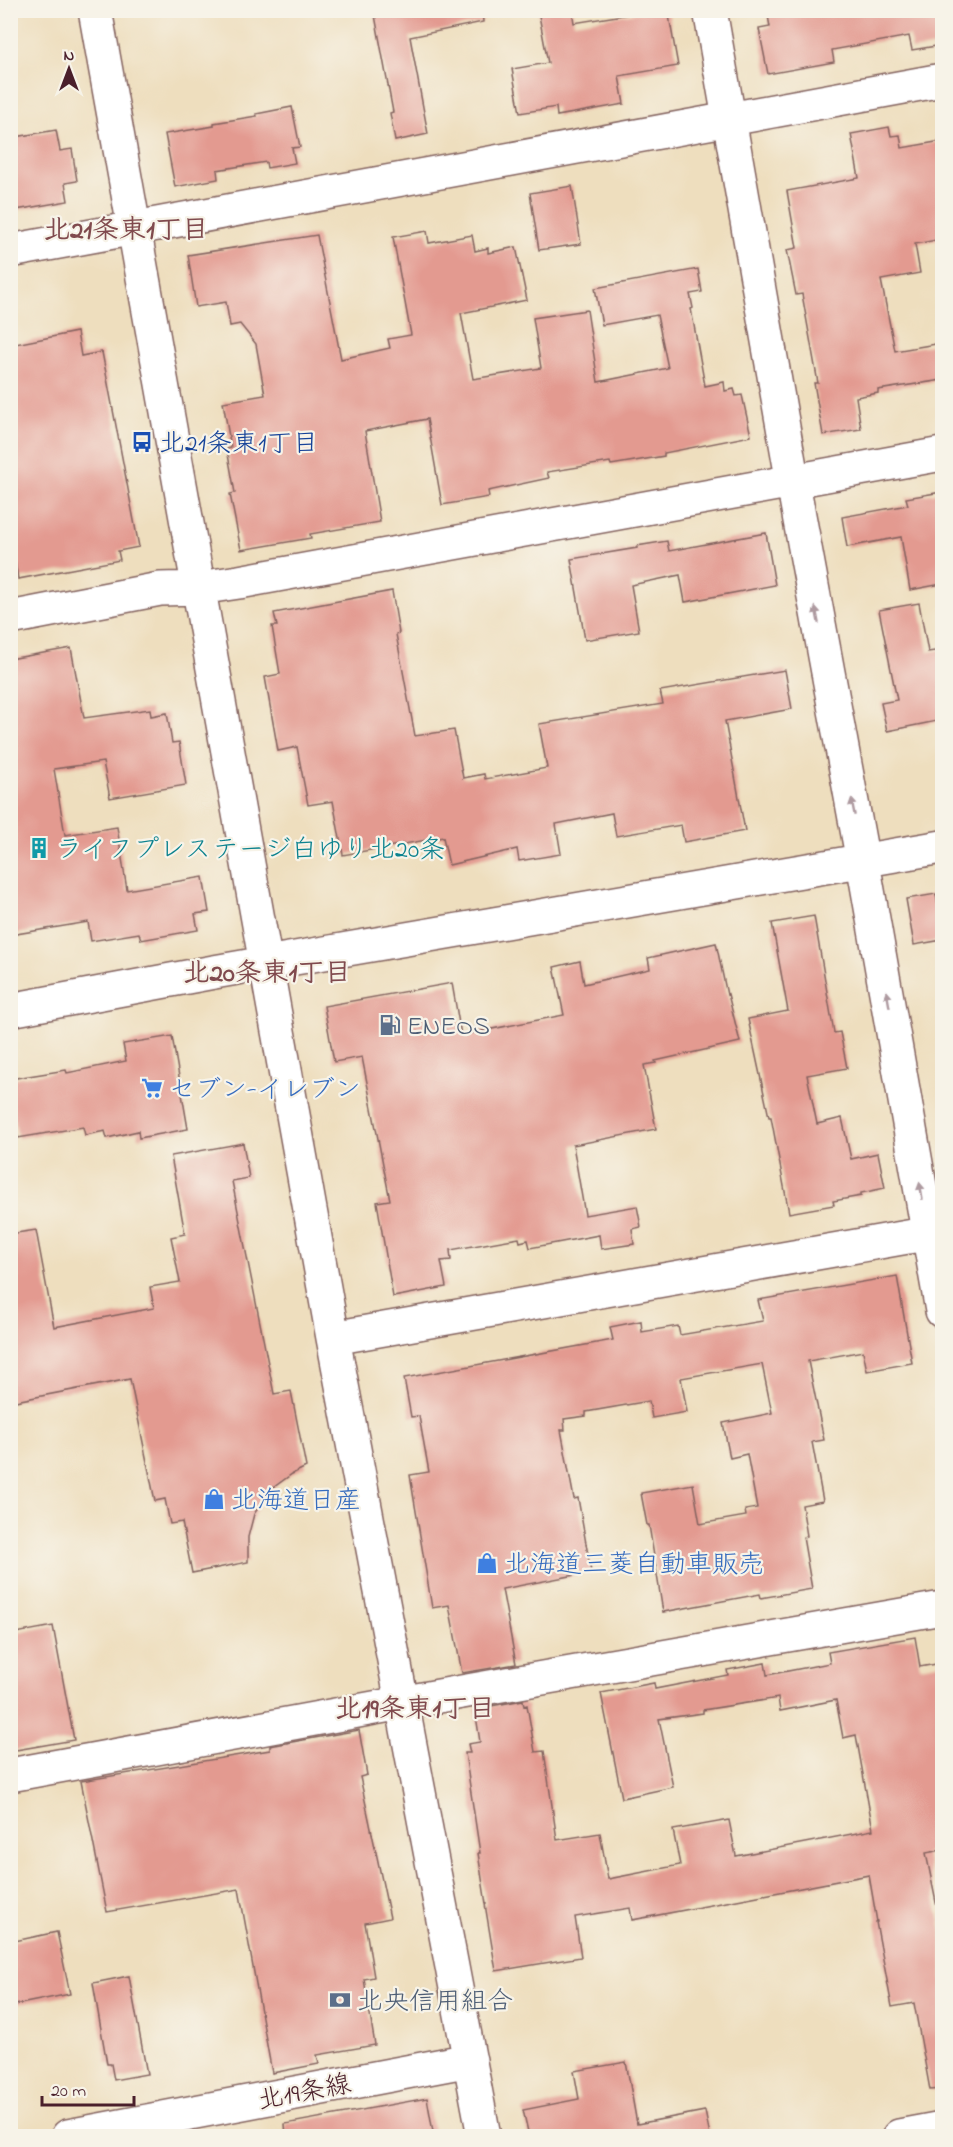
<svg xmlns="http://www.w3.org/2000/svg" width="953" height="2147" font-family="'Indie Flower','Klee One',sans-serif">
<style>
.building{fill:#e39a90}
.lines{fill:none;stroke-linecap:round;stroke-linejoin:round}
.minor-casing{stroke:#83625e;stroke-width:36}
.minor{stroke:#fff;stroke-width:33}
.oneway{fill:#ae9aa0}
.labels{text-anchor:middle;stroke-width:4.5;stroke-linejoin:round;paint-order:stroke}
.transit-label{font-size:26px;fill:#164399;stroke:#f7f3e8;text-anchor:start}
.culture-label{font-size:26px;fill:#0d838f;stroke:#f7f3e8;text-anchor:start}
.service-label{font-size:26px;fill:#4e5e75;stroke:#f7f3e8;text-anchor:start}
.shop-label{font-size:26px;fill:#366cbe;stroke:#f7f3e8;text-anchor:start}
.street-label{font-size:26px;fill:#4a1f2b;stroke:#f7f3e8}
.neighbourhood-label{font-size:27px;font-weight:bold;fill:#804a4e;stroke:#f7f3e8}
</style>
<rect width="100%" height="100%" fill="#f7f3e8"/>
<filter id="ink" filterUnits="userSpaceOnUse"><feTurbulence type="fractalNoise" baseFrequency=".0167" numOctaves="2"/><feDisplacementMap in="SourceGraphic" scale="12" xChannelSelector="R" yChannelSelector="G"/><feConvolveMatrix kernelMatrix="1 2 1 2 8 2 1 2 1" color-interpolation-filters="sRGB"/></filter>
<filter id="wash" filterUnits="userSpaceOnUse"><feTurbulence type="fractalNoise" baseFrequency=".008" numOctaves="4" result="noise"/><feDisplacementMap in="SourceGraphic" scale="24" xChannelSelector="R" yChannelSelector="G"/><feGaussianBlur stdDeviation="1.35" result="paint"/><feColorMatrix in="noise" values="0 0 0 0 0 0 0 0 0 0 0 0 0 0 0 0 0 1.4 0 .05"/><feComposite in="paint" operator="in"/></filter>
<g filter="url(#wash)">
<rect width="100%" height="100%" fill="#eedebe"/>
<g id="blocks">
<path class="building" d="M374,10H482L483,22L410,37L428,134L395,141L390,113L393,112Z
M538,10H572L574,23L654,10H668L678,66L619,76L624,104L557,116L556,107L520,113L512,69L548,63Z
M767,10H942V45L912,50L909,36L832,50L834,62L768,74L759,29L770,27Z
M292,107L300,147L292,148L295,163L267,168L266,162L217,170L218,179L175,187L165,134L214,126V123L257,116L256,114Z
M889,127L891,136L900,135L902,148L942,141V239L915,244L920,273L881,280L895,351L942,343V380L878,390V393L856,397L861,429L823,435L814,383H818L802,294L796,295L787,250L797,248L787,191L859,178L851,134Z
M56,130L60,151L72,149L77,181L65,183L68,201L10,211V138Z
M572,186L581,244L539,250L530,193Z
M427,231L429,243L472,235L475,251L488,248V253L516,247L527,300L461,313L473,379L541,368L533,318L587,310L598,382L668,368L657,315L602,325L595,288L698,269L702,292L690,294L693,308L691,309L705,386L724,382L725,391L734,389L736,396L742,395L751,436L664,453V456L611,465L610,462L547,472L549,478L488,491L489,497L442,505L427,419L365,431L380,522L310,534L311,538L241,550L230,494L235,493L227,449L231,448L223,402L265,395L256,344L240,324L230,326L226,302L196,307L188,255L317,235L341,359L390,348L388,339L411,335L393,237Z
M77,332L81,356L102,352L139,547L118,551L120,560L18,579L14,554L10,555V345Z
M942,492V584L910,590L901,537L847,547L842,517L908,505L906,498Z
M766,533L775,585L685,602L680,575L631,585L639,631L585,640L571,559L637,548V546L667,541L669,551Z
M392,591L399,633L396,634L415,736L454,730L463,778L484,774L485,779L547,768L539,724L663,704L660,691L785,670L792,709L725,721L745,831L684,842L681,825L616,836L612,813L556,824L561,854L519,861L517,849L449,865L443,837L343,855L333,801L308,805L297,747L278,751L265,677L280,674L272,626H277L274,613Z
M919,603L928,652L942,650V720L887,731L881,703L897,700L879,610Z
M71,648L84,718L150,709L151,716L167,713L172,743L179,742L186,785L110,798L103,762L54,769L65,835L117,827L127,890L203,877L209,912L195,914L198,930L141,940L139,933L91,941L88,922L10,935V659Z
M936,894L942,929V940L914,945L906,899Z
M814,916L834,1033L840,1032L847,1068L807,1075L817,1124L842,1118L851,1159L878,1153L885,1188L861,1193V1196L833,1201L834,1205L789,1213L771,1117H769L748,1019L788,1011L772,923Z
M716,943L727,995L728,994L740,1042L655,1061L656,1063L644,1065L656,1129L573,1145L585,1215L637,1206L641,1227L632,1229L634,1244L601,1249L599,1235L530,1248L528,1240L520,1242L519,1238L450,1250L451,1260L441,1261L446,1287L393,1297L377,1202L390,1200L362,1057L334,1062L324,1006L452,983L461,1035L564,1015L554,967L580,961L584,984L650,969L648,958Z
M172,1036L188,1129L139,1138L138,1131L107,1138L105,1131L85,1135L83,1127L18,1138L10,1097V1079L66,1070L67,1073L126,1061L123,1044Z
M243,1143L249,1178L232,1181L274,1394L291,1391L306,1467L292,1474L270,1490L254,1514L248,1537V1562L192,1573L182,1522L170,1524L165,1499L155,1501L130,1379L10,1402V1234L36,1230L54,1327L154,1308L150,1287L180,1282L171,1237L185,1234L171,1156Z
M897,1276L912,1363L867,1371L863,1351L808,1361L824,1440L812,1442L823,1501L802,1505L807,1536L803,1537L812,1589L761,1598L760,1594L663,1612L649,1525H647L641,1493L693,1484L700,1524L746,1516L745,1510L757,1508L747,1454L730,1458L723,1423L772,1413L762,1364L681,1378L687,1412L652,1418L649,1401L586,1412V1416L564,1419L565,1430H561L574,1499L578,1498L591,1572L502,1589L516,1664L462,1673L449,1605L432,1608L410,1475L429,1472L419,1416L411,1417L404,1378L613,1340L610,1327L641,1321L642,1332L678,1326L680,1335L763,1321L758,1300Z
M53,1626L74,1740L10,1751V1634Z
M915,1637L920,1667L942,1663V1850L926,1853L942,1932V2089L930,2090L914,2003L892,2007L876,1922H877L869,1875L632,1920L630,1908L575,1917L581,1957L496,1971L485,1904H486L478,1853H480L465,1753H470L468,1744L480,1742L475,1709L523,1700L524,1706L527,1705L535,1752L544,1751L557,1840L600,1833L608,1879L680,1865L673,1830L729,1820L736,1856L873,1830L856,1735L843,1738L836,1700L780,1711L778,1698L703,1710V1713L659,1719L673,1787L622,1798L601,1693L654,1683L655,1689L728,1675L727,1670L765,1663L767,1675L830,1663L828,1652Z
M359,1730L367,1775L360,1777L390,1918L365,1923L374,1977L364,1979L375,2045L317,2055L319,2064L272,2073L239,1889L107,1912L81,1781L270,1750V1746Z
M57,1932L70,1994L10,2006V1942Z
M129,1976L147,2074L114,2080L111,2064H107L93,1983Z
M626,2062L637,2124L705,2111L710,2136H529L523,2110L579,2099L574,2071Z
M427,2098L433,2132L411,2136H286L285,2124Z"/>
</g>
</g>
<g filter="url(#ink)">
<use href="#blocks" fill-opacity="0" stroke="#83625e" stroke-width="1.5"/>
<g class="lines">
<defs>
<path id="minor" d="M95,10L333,1338L484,2136
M710,10L789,461L863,862L942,1311
M10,251L942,80
M10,618L160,589L199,588L239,582L942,454
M10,1010L214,972L942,847
M333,1338L942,1231
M10,1775L439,1696L942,1608
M68,2136L470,2060
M899,2136L942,2128"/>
</defs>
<use href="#minor" class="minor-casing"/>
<use href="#minor" class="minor"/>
</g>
<defs><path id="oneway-solid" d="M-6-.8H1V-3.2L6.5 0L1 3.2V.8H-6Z" transform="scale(1.5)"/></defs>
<g class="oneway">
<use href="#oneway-solid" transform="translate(817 615) rotate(-101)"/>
<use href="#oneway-solid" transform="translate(853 807) rotate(-101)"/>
<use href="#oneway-solid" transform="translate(888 999) rotate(-100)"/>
<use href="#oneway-solid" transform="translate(921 1191) rotate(-100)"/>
</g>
</g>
<defs>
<symbol id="bus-bare" viewBox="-9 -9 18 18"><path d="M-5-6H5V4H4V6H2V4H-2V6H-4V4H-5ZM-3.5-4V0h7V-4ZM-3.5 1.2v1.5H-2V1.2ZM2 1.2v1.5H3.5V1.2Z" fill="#1a4fb4" stroke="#f7f3e8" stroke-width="2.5" paint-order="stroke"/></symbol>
<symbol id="building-bare" viewBox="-9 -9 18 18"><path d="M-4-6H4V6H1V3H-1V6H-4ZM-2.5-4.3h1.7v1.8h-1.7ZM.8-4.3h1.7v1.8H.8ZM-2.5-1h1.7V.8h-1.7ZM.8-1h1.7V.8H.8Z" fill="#0f9aa8" stroke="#f7f3e8" stroke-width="2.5" paint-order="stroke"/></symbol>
<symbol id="fuel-bare" viewBox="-9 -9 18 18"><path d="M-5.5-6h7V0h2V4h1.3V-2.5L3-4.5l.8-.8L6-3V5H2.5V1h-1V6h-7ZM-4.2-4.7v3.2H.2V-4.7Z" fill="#5c6f8a" stroke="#f7f3e8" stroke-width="2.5" paint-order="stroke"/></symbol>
<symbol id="supermarket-bare" viewBox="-9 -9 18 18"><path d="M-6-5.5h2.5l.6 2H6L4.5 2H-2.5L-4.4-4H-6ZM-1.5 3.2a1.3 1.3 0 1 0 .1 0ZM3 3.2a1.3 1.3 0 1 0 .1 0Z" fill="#3f7fe0" stroke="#f7f3e8" stroke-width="2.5" paint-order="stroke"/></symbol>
<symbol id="shop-bare" viewBox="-9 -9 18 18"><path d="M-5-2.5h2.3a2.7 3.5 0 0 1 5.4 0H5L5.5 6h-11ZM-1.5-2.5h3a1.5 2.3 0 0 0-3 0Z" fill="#3f7fe0" stroke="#f7f3e8" stroke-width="2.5" paint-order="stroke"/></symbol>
<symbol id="bank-bare" viewBox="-9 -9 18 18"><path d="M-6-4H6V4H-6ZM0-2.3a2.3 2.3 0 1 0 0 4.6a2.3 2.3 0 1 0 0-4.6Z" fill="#5c6f8a" stroke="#f7f3e8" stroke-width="2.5" paint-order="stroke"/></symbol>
</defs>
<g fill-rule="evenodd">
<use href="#bus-bare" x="127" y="427" width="30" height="30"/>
<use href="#building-bare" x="24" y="833" width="30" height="30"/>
<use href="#fuel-bare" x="375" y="1010" width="30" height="30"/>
<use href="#supermarket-bare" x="137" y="1073" width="30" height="30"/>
<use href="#shop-bare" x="199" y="1484" width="30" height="30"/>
<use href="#shop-bare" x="472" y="1548" width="30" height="30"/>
<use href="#bank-bare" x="325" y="1985" width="30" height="30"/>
</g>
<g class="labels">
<g class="transit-label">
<text x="159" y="451">北21条東1丁目</text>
</g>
<g class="culture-label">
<text x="56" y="857">ライフプレステージ白ゆり北20条</text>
</g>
<g class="service-label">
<text x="407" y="1034">ENEOS</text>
<text x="357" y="2009">北央信用組合</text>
</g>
<g class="shop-label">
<text x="169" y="1097">セブン-イレブン</text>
<text x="231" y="1508">北海道日産</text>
<text x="504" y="1572">北海道三菱自動車販売</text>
</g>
<g class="street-label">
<text transform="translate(304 2091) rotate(-11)" y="9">北19条線</text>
</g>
<g class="neighbourhood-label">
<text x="126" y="238">北21条東1丁目</text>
<text x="267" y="981">北20条東1丁目</text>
<text x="415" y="1717">北19条東1丁目</text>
</g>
</g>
<rect width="953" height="2147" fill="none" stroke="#f7f3e8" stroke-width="36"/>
<g transform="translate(69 69)" stroke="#f7f3e8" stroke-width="4.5" paint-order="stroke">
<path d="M0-4.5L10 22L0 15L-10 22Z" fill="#4a1f2b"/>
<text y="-9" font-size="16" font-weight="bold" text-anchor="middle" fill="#4a1f2b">N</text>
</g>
<path d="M42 2096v9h92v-9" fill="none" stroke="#4a1f2b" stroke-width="3"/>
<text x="51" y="2096" font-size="18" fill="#4a1f2b" stroke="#f7f3e8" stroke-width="4.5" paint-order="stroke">20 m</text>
</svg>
